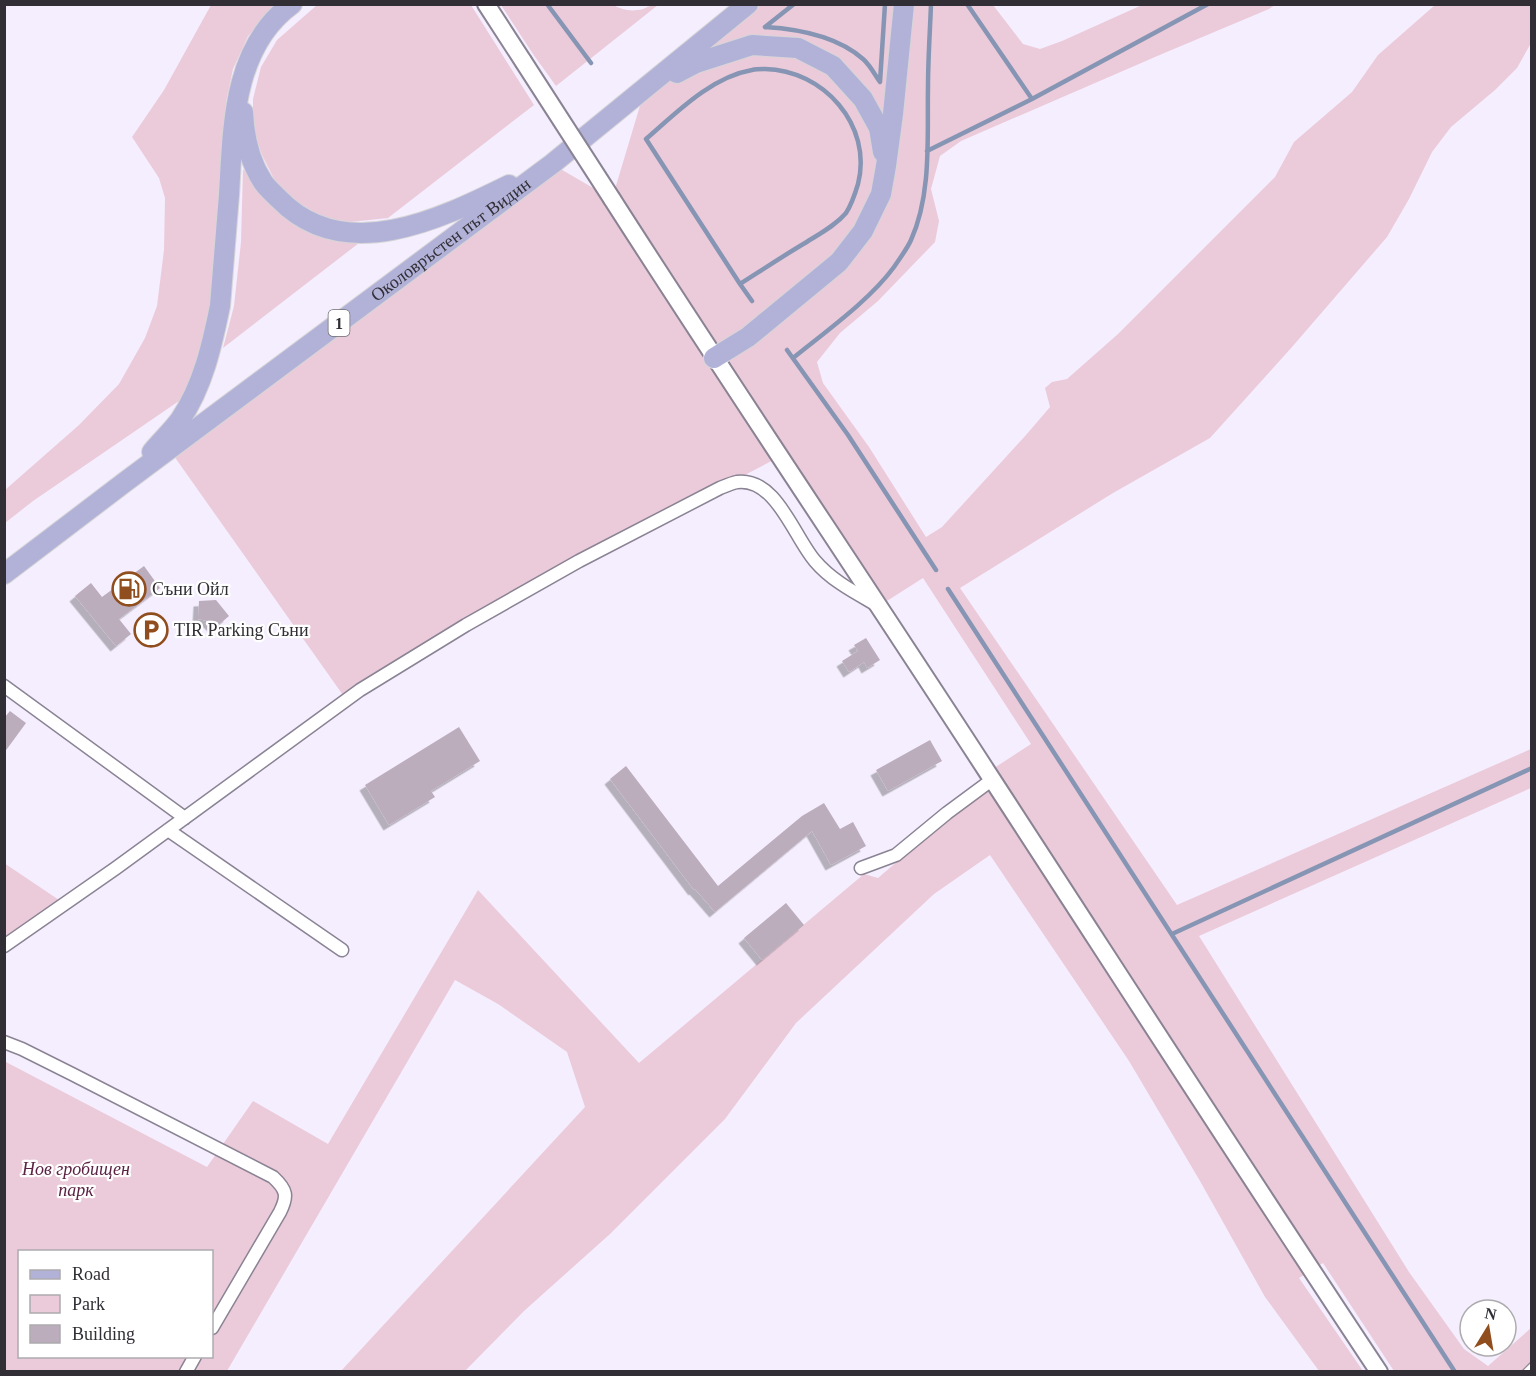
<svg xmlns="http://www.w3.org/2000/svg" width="1536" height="1376" font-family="'Times New Roman',serif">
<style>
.green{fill:#ebcbda;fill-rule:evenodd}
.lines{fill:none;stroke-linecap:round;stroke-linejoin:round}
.stream{stroke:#8695b3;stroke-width:4.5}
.building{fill:#bcadbc;filter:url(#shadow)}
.street-casing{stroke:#8a8394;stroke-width:15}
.secondary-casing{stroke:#8a8394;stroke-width:20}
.primary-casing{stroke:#d6d5d7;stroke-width:22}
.street{stroke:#fff;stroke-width:12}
.secondary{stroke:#fff;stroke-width:16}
.primary{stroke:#b2b2d9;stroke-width:20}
.rail-casing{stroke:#8f8a95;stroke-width:7}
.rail{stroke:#fff;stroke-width:4.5;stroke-dasharray:14;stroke-linecap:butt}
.secondary-bridge-casing{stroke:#8a8394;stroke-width:20;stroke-linecap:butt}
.secondary-bridge{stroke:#fff;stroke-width:16}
.labels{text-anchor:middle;stroke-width:4.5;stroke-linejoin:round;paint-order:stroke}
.shield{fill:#fff;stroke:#6f6d72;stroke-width:1.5}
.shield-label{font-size:16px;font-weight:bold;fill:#312e35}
.street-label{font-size:18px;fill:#312e35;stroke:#fff}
.poi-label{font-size:18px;fill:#312e35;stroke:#fff;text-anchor:start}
.park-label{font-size:18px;font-style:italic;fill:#5b2343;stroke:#fff}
</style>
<defs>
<filter id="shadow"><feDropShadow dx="-5.5" dy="5.5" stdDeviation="0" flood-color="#0004"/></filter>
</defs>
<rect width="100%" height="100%" fill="#f5eefe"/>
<path class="green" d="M211,5H278L248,36L233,69L226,102L216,299L210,328L186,391L179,401L33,501L5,523V490L79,425L119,384L145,338L157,306L164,250L165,198L159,178L132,137L164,90Z
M317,5H471L534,105L388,218L350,222L326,218L300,206L276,183L262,155L253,129V99L261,67L277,40Z
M501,5H613C623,10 631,12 643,9C649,7 651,4 658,5L556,86L533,54Z
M748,5H993L1023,44L1040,49L1062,41L1142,5H1275L1269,9L1162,54L961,141L940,156L931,189L939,221L935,242L878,301L840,333L817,362L823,383L869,447L926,537L942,527L1026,435L1050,407L1045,388L1052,382L1067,379L1118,334L1275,177L1294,142L1352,92L1378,55L1435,5H1531V43L1517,68L1495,90L1451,127L1432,152L1409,199L1387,237L1292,347L1210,438L1113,493L960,588L1177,905L1531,749V788L1199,936L1409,1272L1464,1349L1488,1366L1531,1328V1371H1394L1323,1263L1299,1278L1363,1371H1319L1265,1297L1200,1181L1129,1061L990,855L934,894L796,1023L725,1119L610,1234L524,1311L465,1371H341L585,1107L567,1052L498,1004L455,980L227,1371H5L4,1061L207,1167L253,1101L328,1144L478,890L639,1063L864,874L878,878L992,780L988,772L1031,744L923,578L879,606L779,457L720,488L345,698L169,449L552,164L612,199L645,89ZM20,1252H212V1356H20Z
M243,169L254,183L332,238L359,243L223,348L234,306L241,242Z
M4,863L65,904L4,946Z"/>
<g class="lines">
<path class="stream" d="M547,4L591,63
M967,4L1032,99
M765,27C799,29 837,36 863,59C870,65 875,75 880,82L885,4
M765,27L794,4
M927,151L1032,99L1208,4
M740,284C762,270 783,256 805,243C819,234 835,226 846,213C852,204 855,194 858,184C873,125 823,70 765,69C761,69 756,69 752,70C711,77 676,113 646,139L740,284L752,301
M787,350L848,435L936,570
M793,358C825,332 870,300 894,267C900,258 907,249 911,240C932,194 927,135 928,87C928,59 930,32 931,4
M948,589L1455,1372
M1172,934L1532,768"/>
</g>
<path class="building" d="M144,566L160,588L119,619L131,634L116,646L75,596L91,583L102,597Z
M216,600L229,616L215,628L208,621L198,619L199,601Z
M866,638L880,660L867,668L864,662L849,672L842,661L858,651L854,645Z
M10,711L26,723L4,753V718Z
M459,727L480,761L431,791L435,797L389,825L365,785Z
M930,740L942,761L888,791L876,770Z
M626,766L718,886L802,816L824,803L840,829L853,822L866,846L831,865L812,831L715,912L695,889L694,890L610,779Z
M786,903L804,925L762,960L744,938Z"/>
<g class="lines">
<defs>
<path id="street" d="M4,686L185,818
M168,830L342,950
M861,868L896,855L947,813L993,779
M4,946L116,868L360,690L466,625L579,561L720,488C725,486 732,483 737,482C776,477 794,537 815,561C831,580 854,592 875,604
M4,1042L22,1049L72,1074L273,1177C287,1190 288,1196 280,1212L212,1328
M186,1372L195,1356"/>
<path id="secondary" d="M486,4L523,61
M612,199C735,391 862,579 986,770C1117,971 1246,1172 1379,1372"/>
<g id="primary">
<path d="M677,73L696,63L752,45L798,48L833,66L863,99L879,128L883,152"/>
<path d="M243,112C244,136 250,162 263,182C267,188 274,194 279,199C344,266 440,219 509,185"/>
<path d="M714,358L748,337L839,262L863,231L881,194L886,166L893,114L904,4"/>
<path d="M152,452C161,441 172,431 180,420C203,386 212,345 220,306C223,269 226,232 229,195C233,129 232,47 292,4"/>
<path id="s1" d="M4,574L125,482L552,164L748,4"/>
</g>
</defs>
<use href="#street" class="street-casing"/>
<use href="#secondary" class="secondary-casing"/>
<use href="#primary" class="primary-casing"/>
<use href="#street" class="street"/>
<use href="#secondary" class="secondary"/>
<use href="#primary" class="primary"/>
<defs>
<path id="rail" d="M1525,1372L1532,1365"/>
</defs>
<use href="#rail" class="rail-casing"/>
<use href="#rail" class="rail"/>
<defs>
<path id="secondary-bridge" d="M523,61L612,199"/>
</defs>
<use href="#secondary-bridge" class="secondary-bridge-casing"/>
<use href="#secondary-bridge" class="secondary-bridge"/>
</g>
<defs>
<symbol id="fuel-ring" viewBox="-11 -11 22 22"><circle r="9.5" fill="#fff" stroke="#904d1d" stroke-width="1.5"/><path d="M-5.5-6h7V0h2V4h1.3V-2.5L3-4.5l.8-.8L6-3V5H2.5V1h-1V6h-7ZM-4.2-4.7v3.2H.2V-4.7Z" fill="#904d1d"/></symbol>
<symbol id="parking-ring" viewBox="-11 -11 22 22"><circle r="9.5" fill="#fff" stroke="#904d1d" stroke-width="1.5"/><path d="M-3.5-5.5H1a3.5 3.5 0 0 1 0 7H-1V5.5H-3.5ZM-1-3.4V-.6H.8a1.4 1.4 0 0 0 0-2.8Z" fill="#904d1d"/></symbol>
</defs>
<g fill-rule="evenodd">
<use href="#fuel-ring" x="110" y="570" width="38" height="38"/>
<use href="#parking-ring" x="132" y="611" width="38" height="38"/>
</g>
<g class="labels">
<rect class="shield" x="328.5" y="310" width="21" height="26" rx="4.5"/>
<g class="shield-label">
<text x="339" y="329">1</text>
</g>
<g class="street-label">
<text dy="6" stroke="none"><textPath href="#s1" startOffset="558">Околовръстен път Видин</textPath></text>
</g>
<g class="poi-label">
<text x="152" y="595">Съни Ойл</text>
<text x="174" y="636">TIR Parking Съни</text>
</g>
<g class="park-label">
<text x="76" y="1175">Нов гробищен<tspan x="76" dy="21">парк</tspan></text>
</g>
</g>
<rect width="1536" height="1376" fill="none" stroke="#312e35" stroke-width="12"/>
<rect x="18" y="1250" width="195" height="108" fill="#ffffff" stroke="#adabae" stroke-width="1.5"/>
<rect x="30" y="1270" width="30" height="9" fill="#b2b2d9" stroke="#adabae" stroke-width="1.5"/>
<text x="72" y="1280" font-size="18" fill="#312e35">Road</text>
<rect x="30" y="1295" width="30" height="18" fill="#ebcbda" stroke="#adabae" stroke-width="1.5"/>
<text x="72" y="1310" font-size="18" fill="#312e35">Park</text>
<rect x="30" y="1325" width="30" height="18" fill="#bcadbc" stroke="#adabae" stroke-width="1.5"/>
<text x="72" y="1340" font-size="18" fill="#312e35">Building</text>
<g transform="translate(1488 1328) rotate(11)"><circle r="28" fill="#ffffff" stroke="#adabae" stroke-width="1.5"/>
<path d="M0-4.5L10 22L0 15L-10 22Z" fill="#904d1d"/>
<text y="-9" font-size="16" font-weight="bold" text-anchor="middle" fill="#312e35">N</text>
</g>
</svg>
